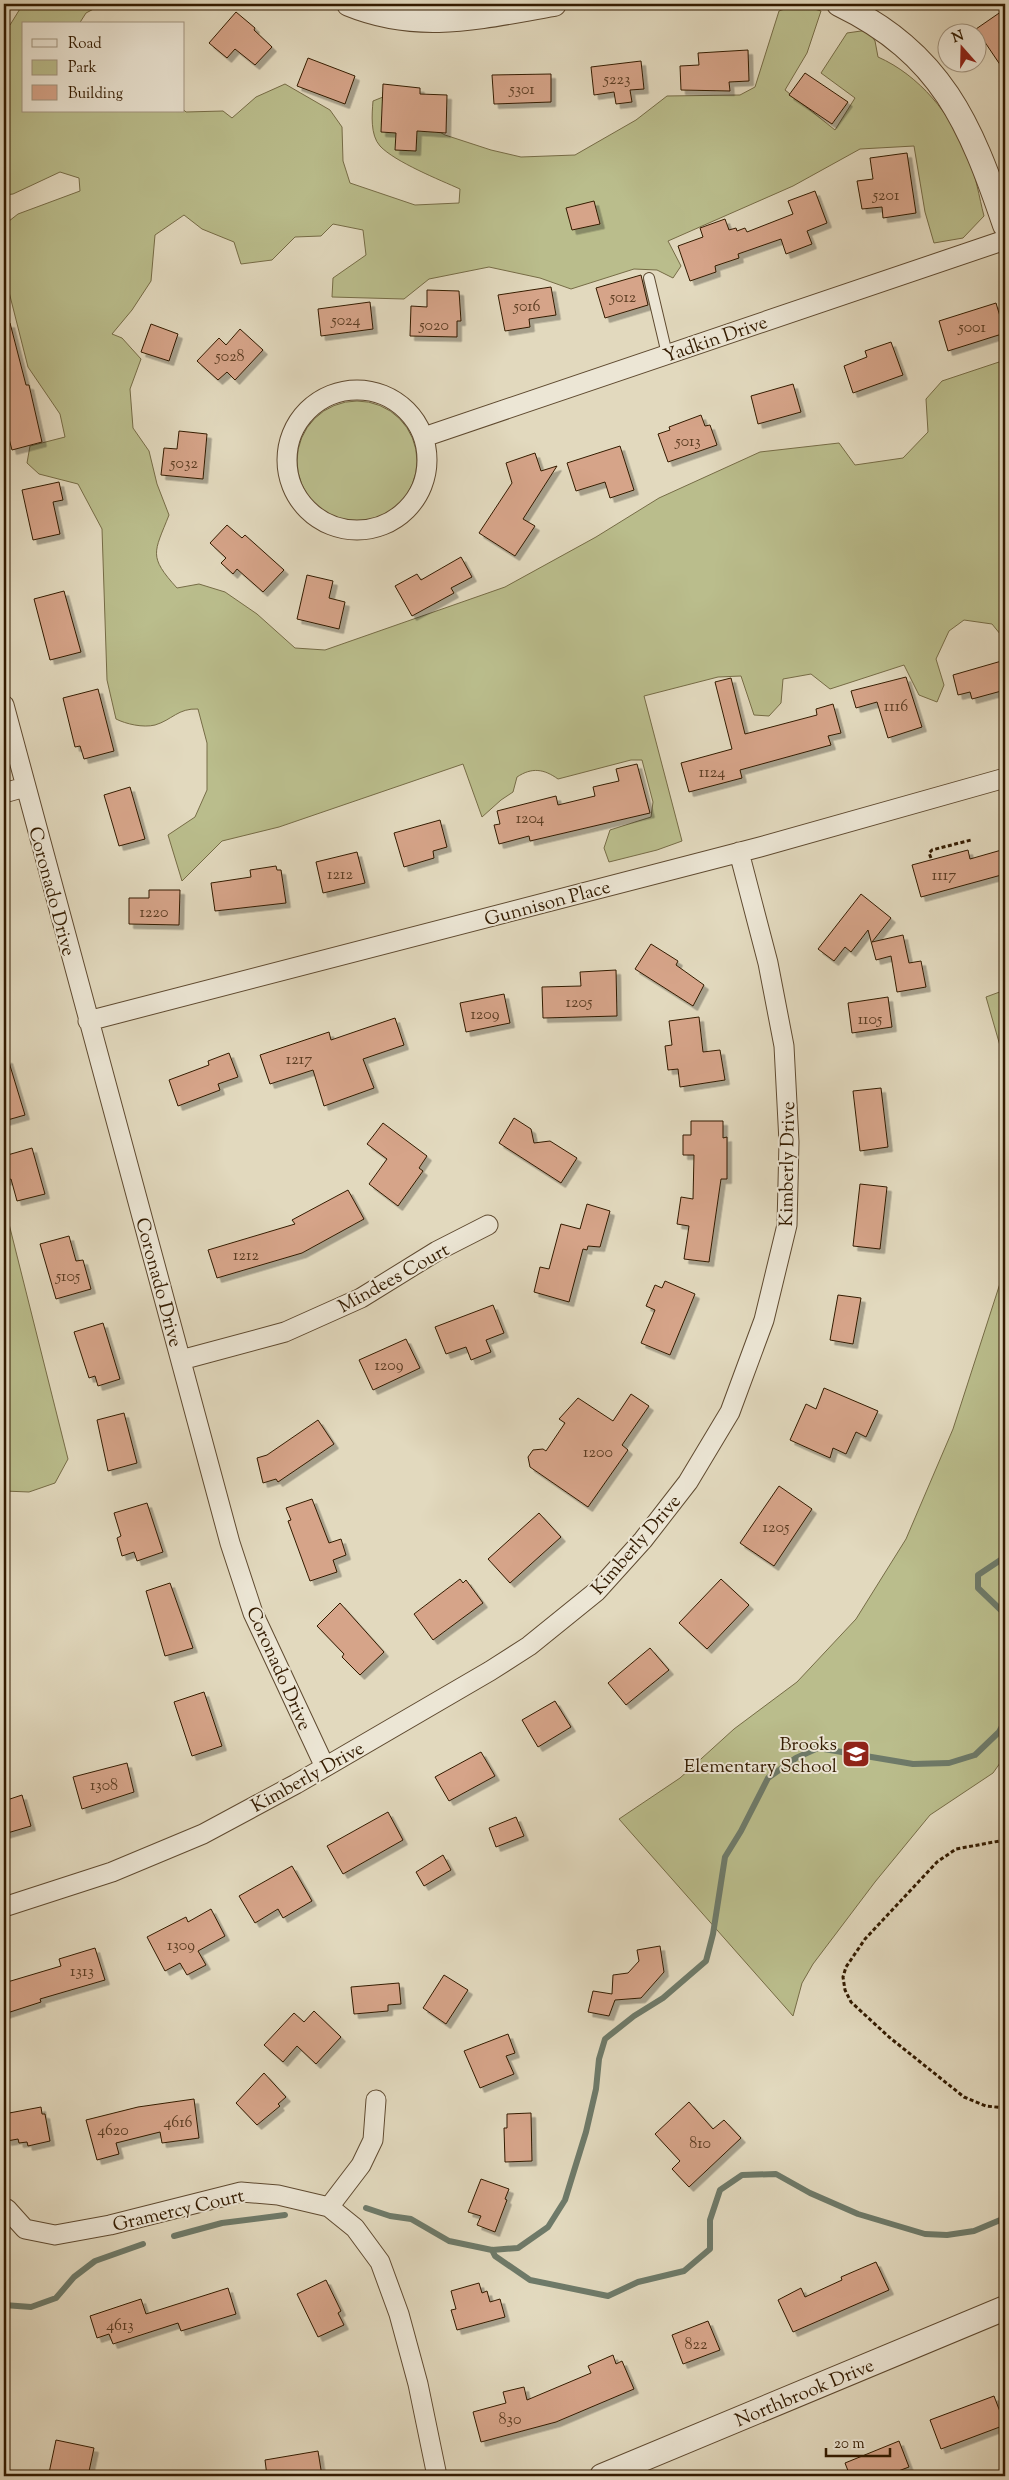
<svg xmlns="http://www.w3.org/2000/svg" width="1009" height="2480" font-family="'Sorts Mill Goudy',serif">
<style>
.green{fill:#babd8c;stroke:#766c46}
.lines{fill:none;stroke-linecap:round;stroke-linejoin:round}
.stream{stroke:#6e7a69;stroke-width:6}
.building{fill:#d6a489;stroke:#331b00;filter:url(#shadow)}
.service-casing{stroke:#5f4a30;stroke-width:12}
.minor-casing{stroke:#5f4a30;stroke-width:21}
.tertiary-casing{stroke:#5f4a30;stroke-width:26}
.path{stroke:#331b00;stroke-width:3;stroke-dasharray:4 2.5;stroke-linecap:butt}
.service{stroke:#ece6d5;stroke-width:10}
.minor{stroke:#ece6d5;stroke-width:19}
.tertiary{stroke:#ece6d5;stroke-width:24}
.labels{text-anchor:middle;stroke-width:4;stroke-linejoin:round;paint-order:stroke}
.number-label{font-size:16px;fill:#5c3d22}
.street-label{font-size:19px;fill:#331b00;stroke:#ece6d5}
.poi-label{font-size:19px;fill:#331b00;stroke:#ece6d5;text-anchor:end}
</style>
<defs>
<filter id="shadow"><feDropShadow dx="4.5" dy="4.5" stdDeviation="0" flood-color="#0004"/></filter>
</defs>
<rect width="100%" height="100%" fill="#e2d9be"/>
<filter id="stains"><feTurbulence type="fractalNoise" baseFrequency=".004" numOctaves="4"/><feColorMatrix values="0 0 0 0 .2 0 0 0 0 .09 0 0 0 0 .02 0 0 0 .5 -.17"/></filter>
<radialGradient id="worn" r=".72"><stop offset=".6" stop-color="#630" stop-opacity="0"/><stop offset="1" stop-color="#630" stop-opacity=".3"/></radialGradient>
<path class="green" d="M23,4H103L86,13L79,24H24V111L184,110L186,112L223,111L232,118L256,97L285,84L330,110L342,127L343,161L350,183L415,205L459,203L460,189C440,180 395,162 380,146C370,135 372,114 373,101L388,95L404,112L445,135L491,150L521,157L575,155L636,120L667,96L740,95L755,87L779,11L798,4L821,11L807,53L785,90L835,130L855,98L821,73L847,33L868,30L875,41L878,57C919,75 952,115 968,157C976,175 979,197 984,216L963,238L934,243L925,212L914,146L860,149L793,186L668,241L681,266L673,278L657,270L634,269L571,289L540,278L489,267L429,279L404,299L332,297L333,278L366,255L363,230L333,224L321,236L295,237L272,260L241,264L234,242L202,229L184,215L155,235L151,281L132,310L112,334L122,338L141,359L130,389L133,428L149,451L157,484L169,515C154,553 148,556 177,588L199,584L225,592L257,614L295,648L325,650L505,587L596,537L659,498L760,452L839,443L855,465L903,458L928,432L926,399L942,381L1005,360V640L992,624L964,620L949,631L936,659L944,685L937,702L919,695L904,665L830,689L811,674L783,679L781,703L769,716L754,715L741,676L718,677L644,696L682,841L657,850L609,862L604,848L610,830L651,817L653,802L642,760H631L558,779C544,769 532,767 517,777L513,792L501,800L482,817L463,764L279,827L222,841L182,881L168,835L195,817L207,790V743L198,709C178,708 172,720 155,725C143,728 126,724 116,719L107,680L102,529L78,484L39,474L27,463L30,446L65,437L60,414L28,367L8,288H4V225L18,214L80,191L79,178L60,172L13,194L4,195V30L10,25Z
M297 461a60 60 0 1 1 120 0a60 60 0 1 1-120 0Z
M1005,990V1063L986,997Z
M4,1204L68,1459L55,1483L29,1492L4,1491Z
M1005,1260V1756L993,1773L930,1815L875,1882L813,1964L802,1983L793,2016L619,1819L680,1778L734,1729L797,1682L856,1619L906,1539L953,1429L1004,1271Z"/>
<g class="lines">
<path class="stream" d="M1005,1557L978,1575V1588L1005,1614
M366,2208L390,2216L411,2219L449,2241L492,2250L518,2248L548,2227L565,2200L586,2132L596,2089L599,2059L605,2039L634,2016L663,1998L706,1961L713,1934L725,1857L741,1831L768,1778L796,1758L818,1748L913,1764L949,1763L975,1755L999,1732L1005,1721
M174,2236L222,2223L285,2215
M492,2250L495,2256L530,2280L608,2296L638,2282L684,2271L710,2249V2220L720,2190L742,2175L776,2174L810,2193L858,2214L925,2234L947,2235L974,2231L1005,2218
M4,2305L31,2307L56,2298L74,2277L95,2261L143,2244"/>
</g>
<path class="building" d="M1005,9V72L976,29Z
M236,12L255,28L254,30L272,47L255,65L235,49L227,58L209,43Z
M748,50L749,81L729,82L730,91L681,90L680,66L699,65L698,53Z
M308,58L355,76L345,104L297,86Z
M641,61L644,89L630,90L632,102L616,104L614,92L594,95L591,67Z
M805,73L848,102L832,124L789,95Z
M551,74V102L494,104L492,75Z
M383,84L420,88V94L447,95L446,133L417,131L416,151L395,150L396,133L381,132Z
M907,153L916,213L883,218L882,207L862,209L857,181L873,179L870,158Z
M815,191L827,223L807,231L812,244L786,254L781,239L738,254L739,258L715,266L716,272L690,281L678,246L703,237L700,228L725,219L729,230L736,228L737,231L745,228L747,232L793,214L788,201Z
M594,201L600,224L572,230L566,208Z
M641,275L648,305L605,318L596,288Z
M551,287L556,315L529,319L530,327L505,331L498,295Z
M427,290L459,291L461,321H457V337L410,336L411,306L427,307Z
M370,302L373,329L321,336L318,309Z
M996,303L1005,333L948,351L939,321Z
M10,323L26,385H29L42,442L12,450L8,435L4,436V324Z
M151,324L178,334L169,361L141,352Z
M240,329L263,350L235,380L227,372L218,380L197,361L219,338L226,345Z
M891,342L903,375L853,393L844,366L867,357L865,351Z
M793,384L801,412L758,424L751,396Z
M701,415L705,426L710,425L717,445L668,462L658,434L670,430L669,427Z
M179,431L207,434L203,479L161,475L164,448L177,449Z
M620,446L634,490L610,498L605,482L576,491L567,463Z
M535,453L541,471L557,466L523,519L535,526L515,556L479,533L512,483L506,463Z
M59,482L63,500L53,502L60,534L33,540L22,490Z
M227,525L242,538L245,535L284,570L263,592L237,569L233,574L221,563L226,558L210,543Z
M461,557L472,577L451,588L454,593L412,616L395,586L417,574L421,580Z
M307,575L333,581L329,598L345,602L339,629L297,619Z
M64,591L81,652L50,660L34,599Z
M1005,660V690L972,699L970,692L958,695L953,675Z
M906,677L922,727L888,738L877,702L856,708L851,691Z
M731,678L745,734L817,715L816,709L833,704L841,733L828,736L831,745L740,770L742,778L689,792L681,763L732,749L715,682Z
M98,689L114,751L84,759L80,746L75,747L63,698Z
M637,764L650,813L530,841L529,836L499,844L494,825L500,824L497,811L556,796L558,805L595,796L593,787L619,781L616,769Z
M130,787L145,839L119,846L104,795Z
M440,820L447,847L433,851L434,858L404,867L394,833Z
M1005,849V874L921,897L912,865L968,850L970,859Z
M357,852L365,883L323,893L316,862Z
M276,866L277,870H281L286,903L215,911L211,883L251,877L250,870Z
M149,890H180L179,925L129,924V898H149Z
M861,894L891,918L872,942L903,935L909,963L921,961L926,987L897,992L891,956L876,960L868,930L851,952L845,947L834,961L818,949Z
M651,944L678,961L676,965L704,985L693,1006L635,969Z
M616,970L617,1016L543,1018L542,987L581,986L580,972Z
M504,994L510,1023L466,1032L460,1003Z
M888,997L892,1027L852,1033L848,1003Z
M699,1017L703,1052L720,1050L725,1080L680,1087L678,1069L668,1070L665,1046L672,1045L669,1021Z
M395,1018L404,1045L363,1059L374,1088L324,1106L313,1070L270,1084L260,1055L329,1032L331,1040Z
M229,1053L238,1077L218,1084L220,1090L178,1106L169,1080L209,1065L208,1061Z
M4,1059H8L25,1115L4,1121Z
M881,1088L888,1147L860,1151L853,1091Z
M514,1118L531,1129L534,1143L550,1141L577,1158L561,1183L499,1143Z
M691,1121H723V1138L727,1137V1179H721L709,1262L684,1259L689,1226L677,1224L681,1197L693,1199L694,1155H683V1135H691Z
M383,1123L427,1156L419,1168L423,1171L398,1206L369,1184L387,1159L367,1144Z
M32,1148L45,1194L17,1201L11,1179L4,1181V1156Z
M860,1184L887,1187L880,1249L853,1246Z
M348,1190L364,1219L302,1253L217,1278L208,1250L295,1224L292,1220Z
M587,1204L610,1211L600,1247L588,1246L587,1250L583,1249L569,1302L534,1292L540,1267L549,1269L561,1224L580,1229Z
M69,1236L76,1261L83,1260L91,1289L56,1299L40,1244Z
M665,1281L695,1294L670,1355L641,1343L655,1310L646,1306L655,1285L662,1288Z
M838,1295L861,1298L853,1344L830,1340Z
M493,1305L504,1333L486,1340L491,1352L471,1360L466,1347L446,1354L435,1327Z
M103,1323L120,1379L98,1386L95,1376L89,1378L74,1332Z
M406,1339L420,1368L373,1390L359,1360Z
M824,1388L878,1411L866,1437L856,1432L846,1454L833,1448L830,1458L790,1440L806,1404L816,1409Z
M631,1394L649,1406L622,1445L628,1450L588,1507L530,1467L528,1457L533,1450L543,1449L546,1451L565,1423L559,1419L578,1398L613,1421Z
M124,1413L137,1463L108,1471L97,1420Z
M318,1420L334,1444L278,1482L276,1479L263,1483L257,1458L267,1455Z
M779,1486L812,1509L774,1566L740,1543Z
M312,1499L329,1543L341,1539L346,1555L333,1560L337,1572L310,1581L288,1521L291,1520L286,1508Z
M147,1503L163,1552L137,1561L134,1552L122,1556L117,1538L121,1536L114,1513Z
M539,1513L561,1537L510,1583L488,1559Z
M460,1579L463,1583L466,1580L483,1603L433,1640L414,1614Z
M721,1579L749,1605L707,1649L679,1623Z
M170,1583L193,1648L165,1656L146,1591Z
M340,1603L384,1652L360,1675L342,1657L344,1654L317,1626Z
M650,1648L669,1670L626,1705L608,1683Z
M204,1692L222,1746L192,1756L174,1702Z
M555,1701L571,1727L538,1747L522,1720Z
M481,1752L495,1776L449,1801L435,1777Z
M127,1763L134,1792L82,1809L73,1777Z
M22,1795L31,1826L4,1834V1801Z
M388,1812L403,1840L343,1874L327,1846Z
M516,1817L524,1836L496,1847L489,1828Z
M443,1855L451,1870L424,1886L416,1872Z
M292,1866L312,1901L283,1918L278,1909L255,1923L239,1896Z
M211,1909L225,1936L198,1951L206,1965L187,1975L180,1963L165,1971L147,1937L186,1917L188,1922Z
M660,1946L664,1972L641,1998L615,2000L609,2016L588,2012L593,1991L612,1994L613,1975L628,1973L639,1961L637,1950Z
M95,1948L105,1980L40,1999L41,2002L4,2014V1983L61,1966L59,1959Z
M444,1975L468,1990L446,2024L423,2008Z
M399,1983L401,2004L388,2005V2011L354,2014L351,1987Z
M314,2011L341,2037L316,2064L297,2046L283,2062L264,2045L294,2013L304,2022Z
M508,2034L515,2053L506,2056L514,2074L480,2088L464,2051Z
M264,2073L286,2097L278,2104L280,2106L257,2125L236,2103Z
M194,2099L199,2138L162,2143L160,2132L116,2143L119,2154L97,2160L86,2120L138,2107Z
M689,2102L713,2129L724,2120L741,2138L689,2187L672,2169L680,2161L655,2134Z
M41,2107L42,2114H45L50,2141L28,2146L27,2142L19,2143L18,2139L7,2141L4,2114Z
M531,2113L532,2161L505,2162L504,2128H507V2114Z
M481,2179L509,2189L505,2199L507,2200L495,2232L477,2225L481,2216L468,2212Z
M876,2262L889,2290L793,2332L778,2300L801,2288L805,2297L842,2280L841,2277Z
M326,2280L341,2311L338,2313L344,2325L318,2337L297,2294Z
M479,2283L482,2293L487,2291L490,2302L500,2299L505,2317L457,2330L451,2310L456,2309L451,2291Z
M228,2288L236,2314L181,2331L178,2323L113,2344L109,2334L97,2338L90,2316L141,2299L146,2314Z
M708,2321L720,2350L683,2364L672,2335Z
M613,2355L616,2364L622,2361L634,2389L556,2422L481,2442L473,2412L506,2403L503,2392L524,2387L527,2400L591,2373L588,2366Z
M994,2396L1005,2425L941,2449L930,2420Z
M56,2440L94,2448L88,2476H64L49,2473Z
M899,2441L909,2467L885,2476H850L845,2463Z
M318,2451L322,2476H267L265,2460Z"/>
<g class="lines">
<defs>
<path id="service" d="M649,278L667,354"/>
<path id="minor" d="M287 460a70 70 0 1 1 140 0a70 70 0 1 1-140 0Z
M424,437L1005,240
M4,705L230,1543L253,1613L325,1767
M4,793L25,787
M88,1021L760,847L1005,778
M181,1360L285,1332L361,1298L437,1251L488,1225
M4,1907L112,1872L203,1834L296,1784L490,1671L529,1646L597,1591L643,1540L688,1482L730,1412L764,1320L787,1225L789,1142L784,1046L768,963L739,852
M329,2207L361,2165L373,2140L376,2100
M7,2209L25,2229L55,2235L110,2225L241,2192L278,2195L329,2207L355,2228L380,2262L399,2314L418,2384L437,2476"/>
<g id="tertiary">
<path d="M349,4C420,33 482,16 554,4"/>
<path d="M839,4C942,54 970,123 1005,225"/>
<path id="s1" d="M602,2476L1005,2308"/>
</g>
</defs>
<use href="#service" class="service-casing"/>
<use href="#minor" class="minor-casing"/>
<use href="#tertiary" class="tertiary-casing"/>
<path class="path" d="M931,858L929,853L932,850L971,840
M1005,1840L956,1849L937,1862L865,1939L846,1967L843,1977L845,1990L851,2002L889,2037L964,2097L986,2106L1005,2108"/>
<use href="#service" class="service"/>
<use href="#minor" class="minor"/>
<use href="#tertiary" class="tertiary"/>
</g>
<defs>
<symbol id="school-square" viewBox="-11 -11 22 22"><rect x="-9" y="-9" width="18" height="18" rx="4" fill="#8f2418" stroke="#ece6d5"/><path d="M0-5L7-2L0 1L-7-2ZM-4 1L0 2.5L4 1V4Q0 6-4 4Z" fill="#fff"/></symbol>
</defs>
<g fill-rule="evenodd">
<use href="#school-square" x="840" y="1738" width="32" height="32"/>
</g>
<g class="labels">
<g class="number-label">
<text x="617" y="84">5223</text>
<text x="522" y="94">5301</text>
<text x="886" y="200">5201</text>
<text x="623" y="302">5012</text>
<text x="527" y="311">5016</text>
<text x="346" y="325">5024</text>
<text x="434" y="330">5020</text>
<text x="972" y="332">5001</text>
<text x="230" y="361">5028</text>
<text x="688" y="446">5013</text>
<text x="184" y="468">5032</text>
<text x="896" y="711">1116</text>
<text x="712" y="777">1124</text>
<text x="530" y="823">1204</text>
<text x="340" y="879">1212</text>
<text x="944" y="880">1117</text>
<text x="154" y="917">1220</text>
<text x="579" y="1007">1205</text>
<text x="485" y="1019">1209</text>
<text x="870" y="1024">1105</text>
<text x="299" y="1064">1217</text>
<text x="246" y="1260">1212</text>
<text x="68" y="1281">5105</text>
<text x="389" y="1370">1209</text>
<text x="598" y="1457">1200</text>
<text x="776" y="1532">1205</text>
<text x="104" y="1790">1308</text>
<text x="181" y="1950">1309</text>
<text x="82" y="1976">1313</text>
<text x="178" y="2127">4616</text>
<text x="113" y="2135">4620</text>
<text x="700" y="2148">810</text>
<text x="120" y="2330">4613</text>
<text x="696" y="2349">822</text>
<text x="510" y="2424">830</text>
</g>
<g class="street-label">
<text transform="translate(715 338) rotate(-19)" y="7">Yadkin Drive</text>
<text transform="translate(53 891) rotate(75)" y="7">Coronado Drive</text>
<text transform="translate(547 902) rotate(-15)" y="7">Gunnison Place</text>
<text transform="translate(786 1164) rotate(-89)" y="7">Kimberly Drive</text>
<text transform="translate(393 1277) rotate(-29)" y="7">Mindees Court</text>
<text transform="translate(160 1282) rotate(75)" y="7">Coronado Drive</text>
<text transform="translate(635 1544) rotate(-49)" y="7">Kimberly Drive</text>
<text transform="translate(280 1668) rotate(66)" y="7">Coronado Drive</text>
<text transform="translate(307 1776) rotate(-29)" y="7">Kimberly Drive</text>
<text transform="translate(178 2209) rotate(-13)" y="7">Gramercy Court</text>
<text dy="7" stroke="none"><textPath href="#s1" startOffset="219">Northbrook Drive</textPath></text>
</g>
<g class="poi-label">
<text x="837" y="1750">Brooks<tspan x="837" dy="22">Elementary School</tspan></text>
</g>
</g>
<rect width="1009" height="2480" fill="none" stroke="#e2d9be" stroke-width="20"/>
<rect x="5" y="5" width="999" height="2470" fill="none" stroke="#331b00" stroke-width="2.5"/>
<rect x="10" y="10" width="989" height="2460" fill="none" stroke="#331b00"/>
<rect x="22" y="22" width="162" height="90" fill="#ece6d5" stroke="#a29580"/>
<rect x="32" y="39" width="25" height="8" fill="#ece6d5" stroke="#a29580"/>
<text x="68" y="48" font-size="15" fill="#331b00">Road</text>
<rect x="32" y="60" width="25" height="15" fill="#babd8c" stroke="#a29580"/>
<text x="68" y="72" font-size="15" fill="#331b00">Park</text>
<rect x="32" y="85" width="25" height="15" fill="#d6a489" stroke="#a29580"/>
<text x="68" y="98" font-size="15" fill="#331b00">Building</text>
<g transform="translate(962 48) rotate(340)"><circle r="24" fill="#ece6d5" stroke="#a29580"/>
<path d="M0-4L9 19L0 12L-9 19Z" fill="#8f2418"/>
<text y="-8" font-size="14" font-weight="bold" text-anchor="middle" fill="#331b00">N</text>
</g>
<path d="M826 2448v8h64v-8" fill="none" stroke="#331b00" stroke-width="2.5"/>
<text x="834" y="2448" font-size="15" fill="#331b00" stroke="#ece6d5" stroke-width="4" paint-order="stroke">20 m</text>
<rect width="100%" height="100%" filter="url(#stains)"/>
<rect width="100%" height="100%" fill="url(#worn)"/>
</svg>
